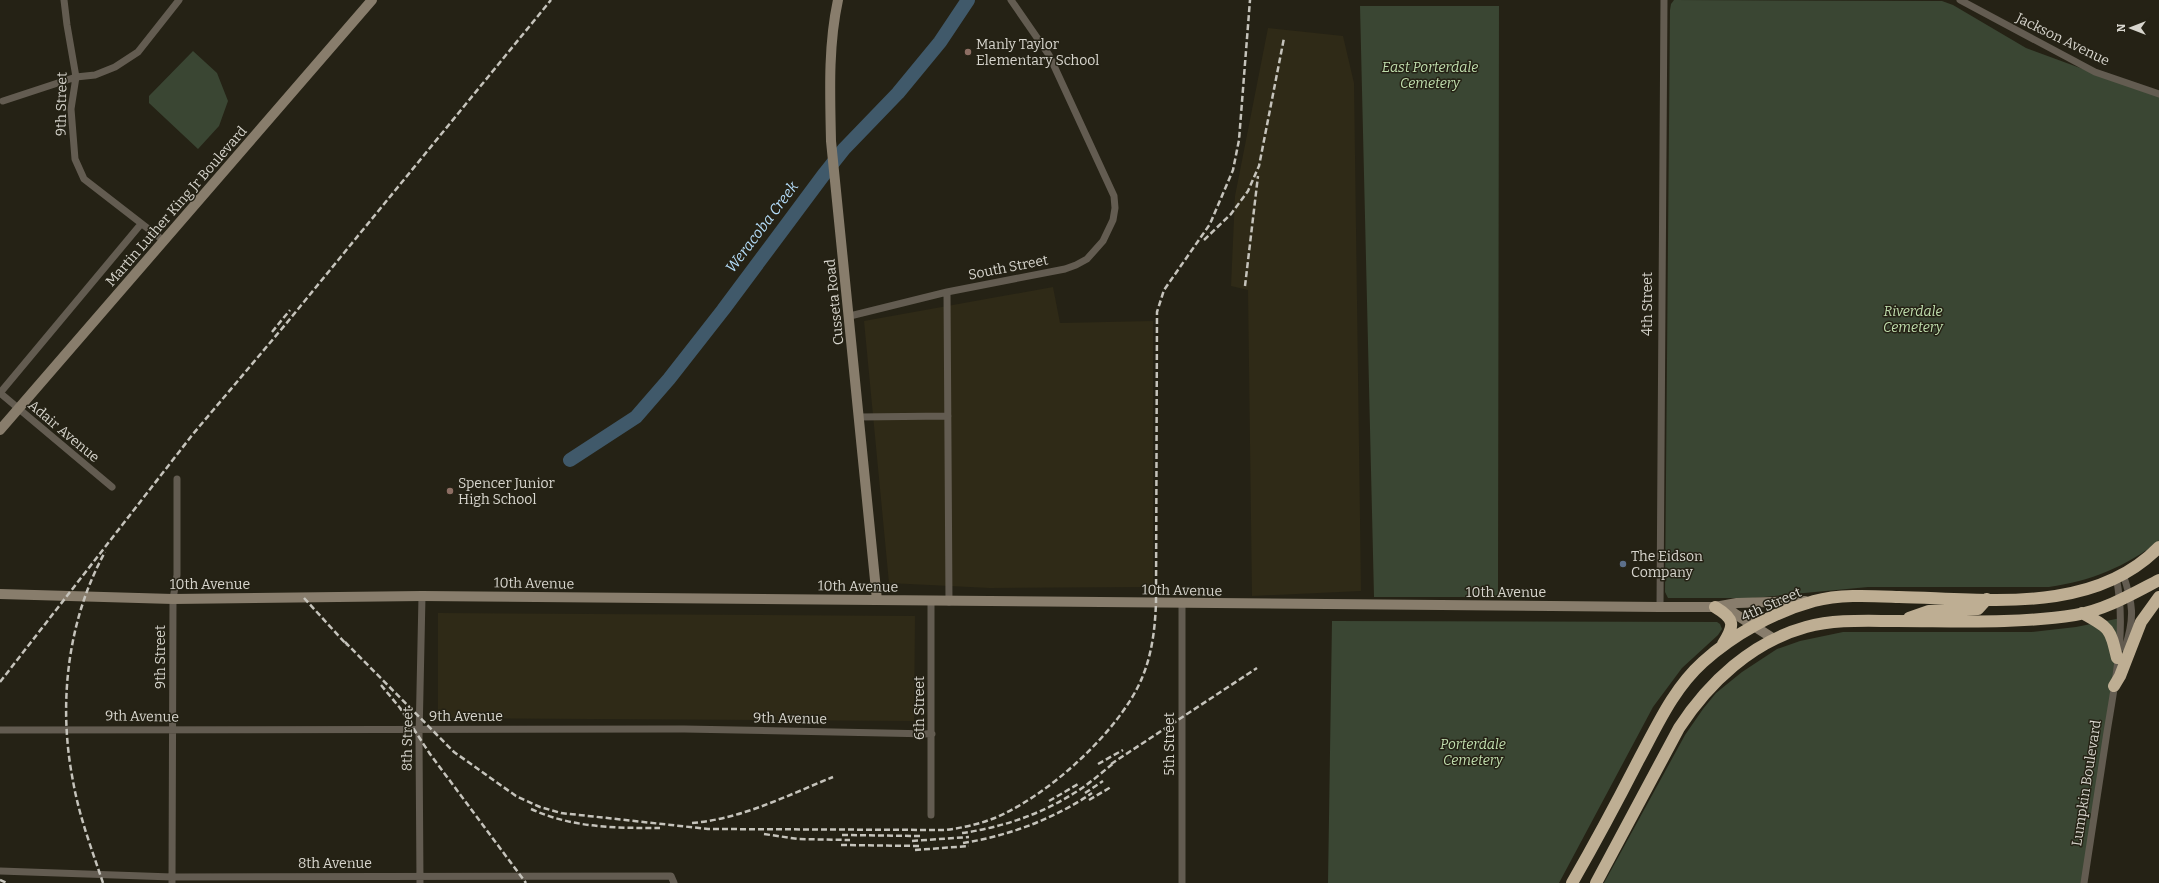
<svg xmlns="http://www.w3.org/2000/svg" width="2159" height="883" font-family="Bitter,serif">
<style>
.built{fill:#2f2a17}
.green{fill:#3a4633}
.lines{fill:none;stroke-linecap:round;stroke-linejoin:round}
.river{stroke:#40596a;stroke-width:14}
.street{stroke:#635c51;stroke-width:7}
.secondary{stroke:#887d6c;stroke-width:10}
.highway{stroke:#beae93;stroke-width:12}
.rail{stroke:#c5c3bb;stroke-width:2.5;stroke-dasharray:6 3;stroke-linecap:butt}
.education-dot{fill:#8d6e63;stroke:#252215;stroke-width:1.5}
.service-dot{fill:#5c6f8a;stroke:#252215;stroke-width:1.5}
.labels{text-anchor:middle;stroke-width:3;stroke-linejoin:round;paint-order:stroke}
.street-label{font-size:14px;fill:#d7d5cd;stroke:#252215}
.poi-label{font-size:14px;fill:#d7d5cd;stroke:#252215;text-anchor:start}
.park-label{font-size:14px;font-style:italic;fill:#c0deae;stroke:#252215}
.water-label{font-size:15px;font-style:italic;fill:#b4dcf8;stroke:#252215}
</style>
<rect width="100%" height="100%" fill="#252215"/>
<path class="built" d="M1268,28L1343,36L1354,83L1361,591L1252,596L1248,290L1231,286L1235,196Z
M1053,287L1060,323L1153,321V587L990,588L889,583L864,321Z
M438,613L915,616L914,721L438,718Z"/>
<path class="green" d="M1674,0L1942,1L1953,5L2026,48L2159,97V541C2125,567 2091,581 2049,587H1868L1753,598H1668L1665,592L1670,10L1671,4Z
M1360,6H1499L1498,597H1374Z
M193,51L217,73L228,101L219,126L198,149L149,103V96Z
M2121,618L2084,883H1604L1685,735L1703,709L1716,693L1742,672L1777,649L1800,641L1843,632H2031L2076,627Z
M1332,621L1717,622L1720,624L1722,629L1718,635L1682,668L1653,707L1559,883H1328Z"/>
<g class="lines">
<path class="river" d="M570,460L636,417L669,379L723,310L825,173L844,149L898,93L940,42L968,0"/>
<path class="street" d="M64,0L67,25L76,77L71,109L75,159L84,179L164,241
M1960,0L2095,72L2159,94
M3,101L76,77L95,75L115,67L138,52L179,0
M947,292L949,602
M850,316L947,292L1065,269L1076,265L1087,259L1103,241L1113,220L1115,208L1114,196L1049,55L1011,0
M0,393L141,224
M0,393L112,487
M859,417L948,416
M2123,574C2133,604 2135,617 2125,648
M1182,604V883
M1660,607L1664,0
M0,730L684,729L932,734
M931,815V602
M0,871L172,877L671,876L674,883
M172,883L173,599L177,575V479
M420,883L419,737L422,596
M2084,883C2092,833 2099,782 2107,732C2115,682 2127,627 2116,577"/>
<path class="secondary" d="M838,0C828,46 830,94 831,141L877,600
M0,430L372,0
M0,594L173,599L422,596L1660,607H1715L1737,603L1805,601
M1719,608L1729,610L1774,639"/>
<path class="highway" d="M1715,607C1735,619 1735,625 1723,644
M2082,613C2110,628 2110,628 2117,658
M1909,618L1929,611L1978,609L1987,599
M2114,686L2120,676L2141,622L2159,597
M1572,883C1595,843 1617,802 1638,761C1657,726 1673,689 1703,662C1734,634 1774,612 1814,601C1841,594 1872,596 1899,597C1986,599 2093,615 2159,547
M1596,883L1679,728C1709,682 1752,642 1806,627C1836,619 1866,621 1897,621C1956,621 2017,624 2075,615C2105,610 2132,594 2159,580"/>
<path class="rail" d="M1204,240L1231,214L1248,191L1259,166L1284,38
M1245,286L1258,176
M272,332L290,310
M304,598L347,645
M345,642L454,752L516,796L540,807L561,813L708,829L945,830C961,828 976,825 992,819C1046,798 1120,731 1142,678C1152,654 1155,629 1156,603L1157,312L1164,290L1210,224L1233,170L1239,140L1250,0
M0,682L193,434L285,325L551,0
M381,685L400,708L430,754L526,883
M1098,764L1123,750
M1111,764L1257,668
M1085,793L1103,781
M1089,800L1111,787
M1049,801L1080,783
M531,809C573,828 614,828 660,828
M692,823C742,819 788,795 833,777
M962,833C999,828 1039,815 1071,795C1087,786 1101,773 1115,762
M764,834L798,839L850,840
M842,835L920,836
M912,841L969,837
M963,843C1008,836 1054,819 1092,793
M841,845L921,846
M915,850L969,846
M0,880L7,883
M103,883C92,850 79,816 73,781C58,705 67,621 105,552"/>
</g>
<g class="education-dot">
<circle cx="968" cy="52" r="4"/>
<circle cx="450" cy="491" r="4"/>
</g>
<circle class="service-dot" cx="1623" cy="564" r="4"/>
<g class="labels">
<g class="street-label">
<text transform="translate(2063 39) rotate(26)" y="5">Jackson Avenue</text>
<text transform="translate(61 104) rotate(-89)" y="5">9th Street</text>
<text transform="translate(176 206) rotate(-49)" y="5">Martin Luther King Jr Boulevard</text>
<text transform="translate(1008 267) rotate(-11)" y="5">South Street</text>
<text transform="translate(834 302) rotate(-96)" y="5">Cusseta Road</text>
<text transform="translate(1647 304) rotate(-90)" y="5">4th Street</text>
<text transform="translate(64 431) rotate(40)" y="5">Adair Avenue</text>
<text transform="translate(534 583) rotate(1)" y="5">10th Avenue</text>
<text x="210" y="589">10th Avenue</text>
<text transform="translate(858 586) rotate(1)" y="5">10th Avenue</text>
<text transform="translate(1182 590) rotate(1)" y="5">10th Avenue</text>
<text x="1506" y="597">10th Avenue</text>
<text transform="translate(1771 604) rotate(-24)" y="5">4th Street</text>
<text transform="translate(160 657) rotate(-90)" y="5">9th Street</text>
<text transform="translate(919 708) rotate(-90)" y="5">6th Street</text>
<text transform="translate(142 716) rotate(1)" y="5">9th Avenue</text>
<text x="466" y="721">9th Avenue</text>
<text transform="translate(790 718) rotate(1)" y="5">9th Avenue</text>
<text transform="translate(407 739) rotate(-89)" y="5">8th Street</text>
<text transform="translate(1169 744) rotate(-90)" y="5">5th Street</text>
<text transform="translate(2086 783) rotate(-81)" y="5">Lumpkin Boulevard</text>
<text x="335" y="868">8th Avenue</text>
</g>
<g class="poi-label">
<text x="976" y="49">Manly Taylor<tspan x="976" dy="16">Elementary School</tspan></text>
<text x="458" y="488">Spencer Junior<tspan x="458" dy="16">High School</tspan></text>
<text x="1631" y="561">The Eidson<tspan x="1631" dy="16">Company</tspan></text>
</g>
<g class="park-label">
<text x="1430" y="72">East Porterdale<tspan x="1430" dy="16">Cemetery</tspan></text>
<text x="1913" y="316">Riverdale<tspan x="1913" dy="16">Cemetery</tspan></text>
<text x="1473" y="749">Porterdale<tspan x="1473" dy="16">Cemetery</tspan></text>
</g>
<g class="water-label">
<text transform="translate(762 227) rotate(-53)" y="5">Weracoba Creek</text>
</g>
</g>
<g transform="translate(2131 28) rotate(270)" stroke="#252215" stroke-width="3" paint-order="stroke">
<path d="M0-3L7 15L0 10L-7 15Z" fill="#d7d5cd"/>
<text y="-6" font-size="11" font-weight="bold" text-anchor="middle" fill="#d7d5cd">N</text>
</g>
</svg>
